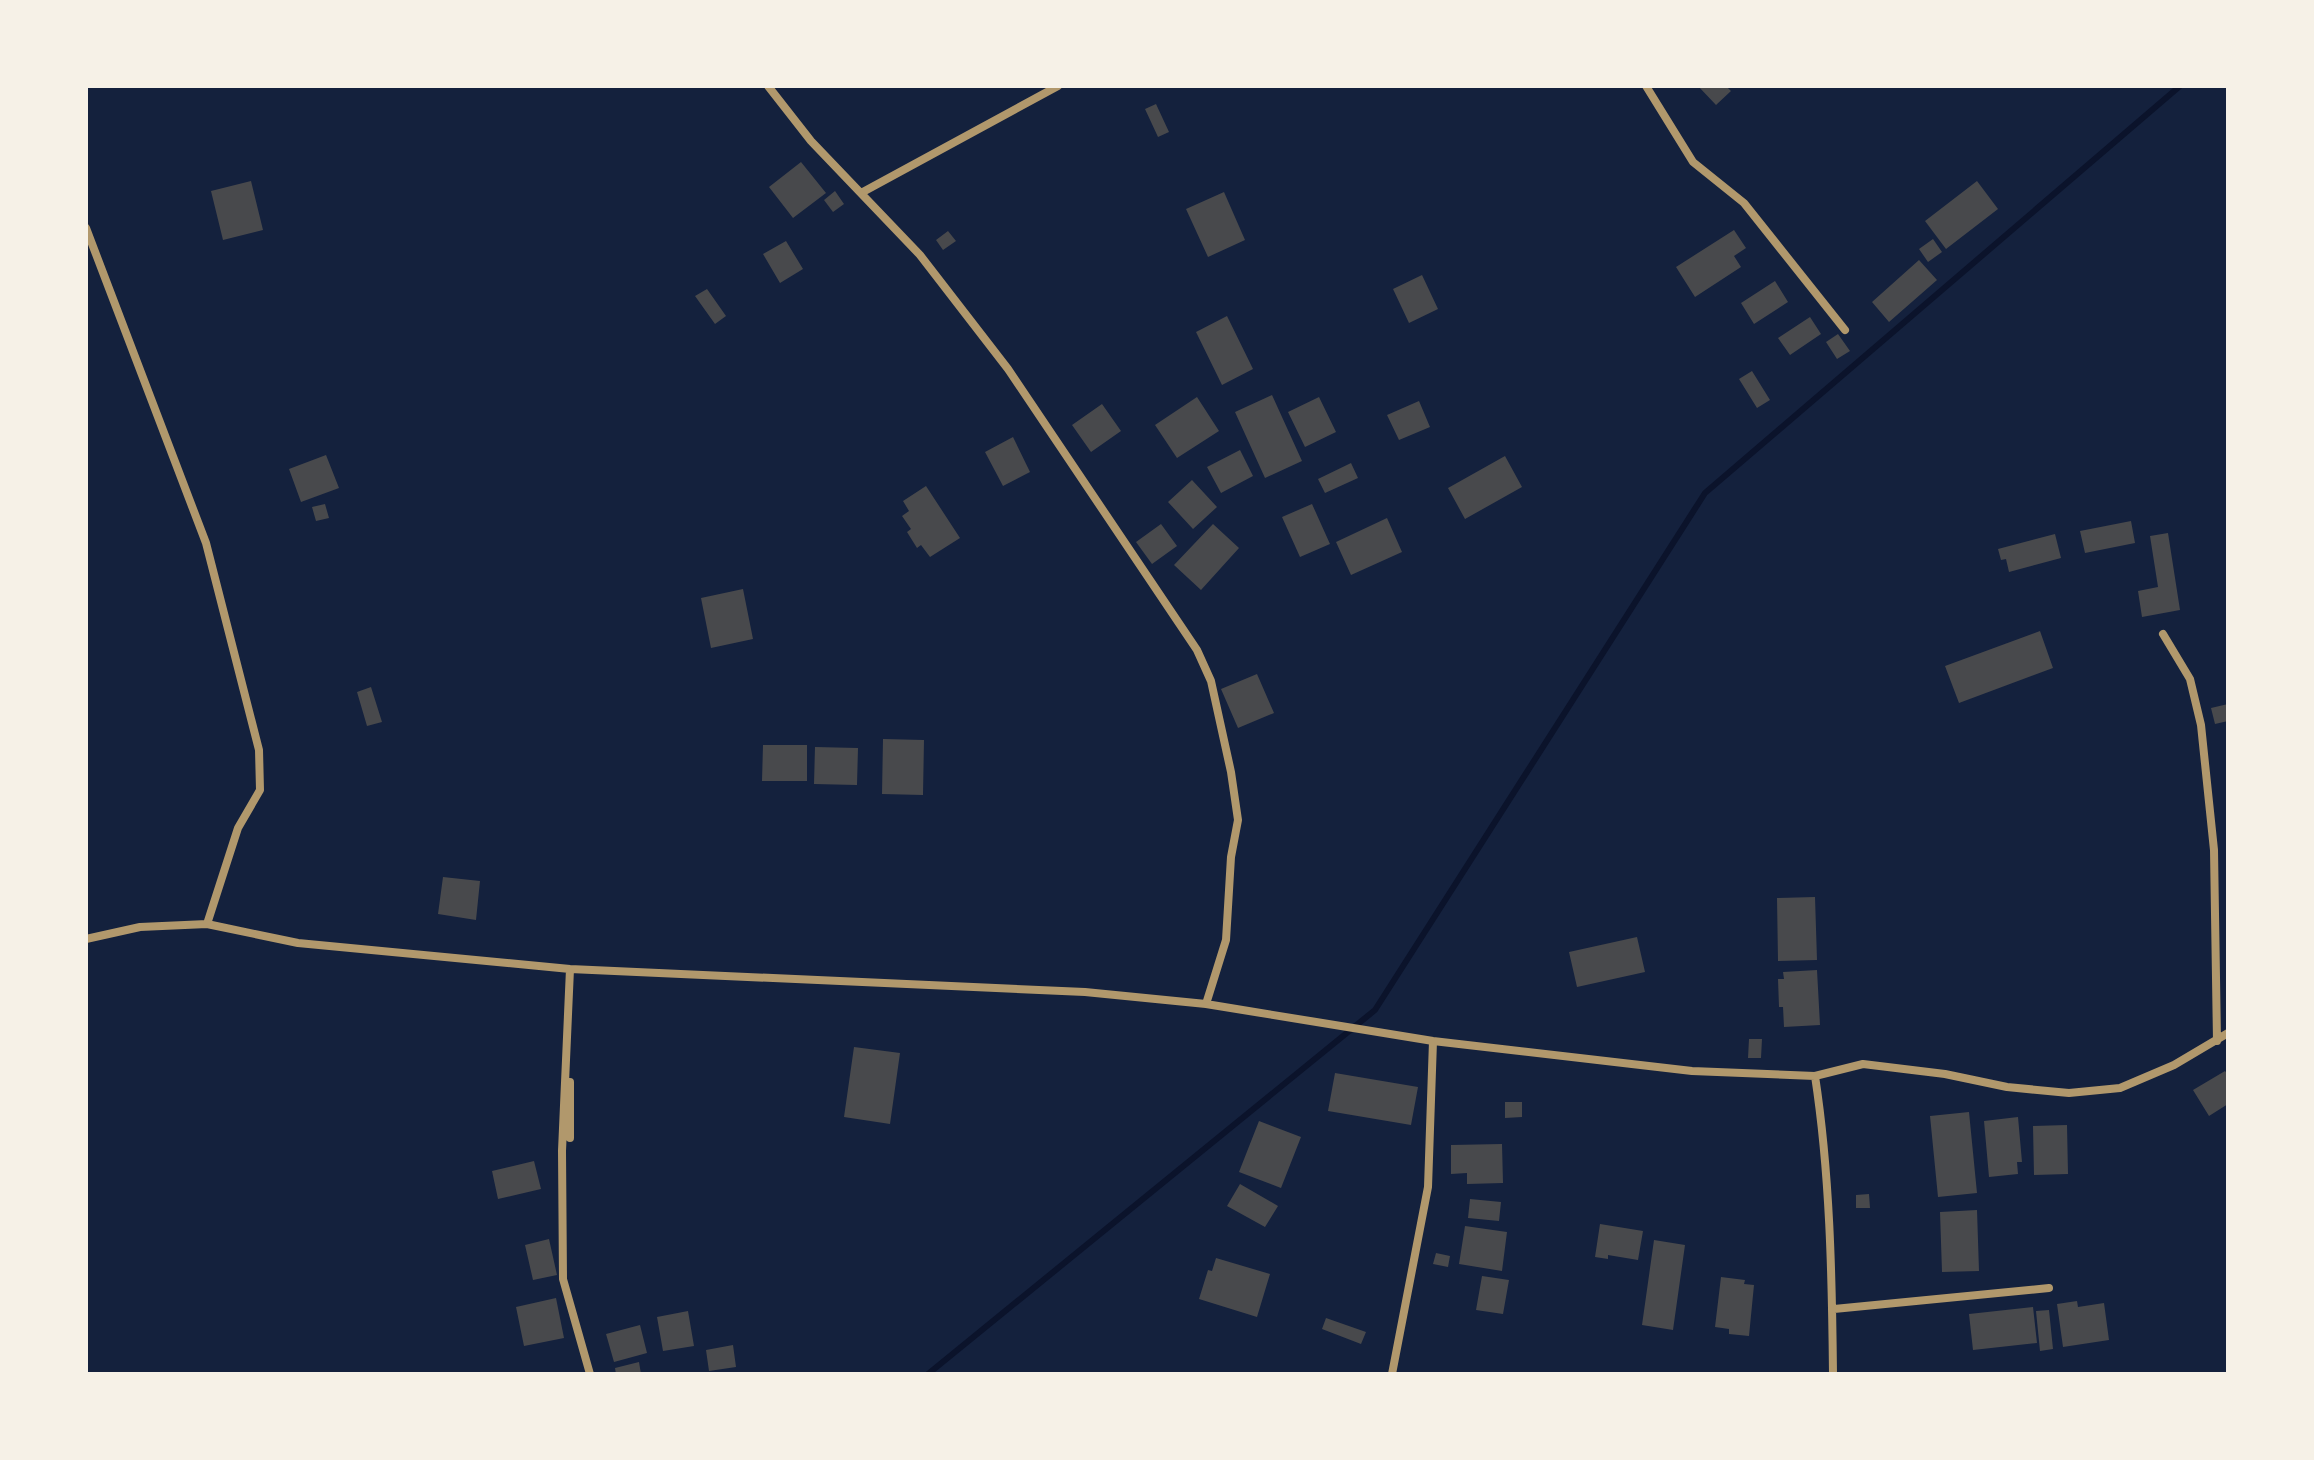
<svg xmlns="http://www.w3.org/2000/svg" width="2314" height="1460" font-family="Rubik,sans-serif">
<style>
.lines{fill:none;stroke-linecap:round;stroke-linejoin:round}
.stream{stroke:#0b132b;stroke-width:6}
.building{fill:#48494c}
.minor{stroke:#b1986c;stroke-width:8}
</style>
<rect width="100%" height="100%" fill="#14213d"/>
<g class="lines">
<path class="stream" d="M928,1374L1375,1010L1705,493L2180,86"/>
</g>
<path class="building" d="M1698,86H1726L1731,91L1716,105Z
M1156,104L1169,132L1158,137L1145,109Z
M801,162L826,193L793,218L769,187Z
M251,181L263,230L223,240L211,191Z
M1977,181L1998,209L1946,249L1925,221Z
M835,191L844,204L833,212L824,200Z
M1224,192L1245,240L1208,257L1186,209Z
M1734,230L1746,248L1734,256L1741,267L1695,297L1676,267Z
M948,231L956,241L943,250L936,240Z
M1933,239L1942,252L1928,262L1919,249Z
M786,241L803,269L780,283L763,254Z
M1919,260L1937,280L1889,322L1872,302Z
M1422,275L1438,309L1409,323L1393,289Z
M1775,281L1788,302L1754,324L1741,303Z
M707,289L726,316L715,324L695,296Z
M1227,316L1253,369L1222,385L1196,332Z
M1810,317L1821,334L1790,355L1778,338Z
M1838,334L1850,351L1837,359L1826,342Z
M1752,371L1770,400L1757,408L1739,379Z
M1272,395L1302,461L1265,478L1235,412Z
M1197,397L1219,431L1177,458L1155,425Z
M1319,397L1336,432L1305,447L1288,412Z
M1419,401L1430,427L1399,440L1387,415Z
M1102,404L1121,431L1091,452L1072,425Z
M1013,437L1030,472L1003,486L985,452Z
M1240,450L1253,476L1221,493L1207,467Z
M326,455L339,488L301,502L289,469Z
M1505,456L1522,487L1465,519L1448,488Z
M1351,463L1358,478L1325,493L1318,479Z
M1192,480L1217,507L1193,529L1168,502Z
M926,486L960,538L930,557L921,545L917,548L907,532L911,529L902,516L909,511L903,501Z
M325,504L329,518L316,521L312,507Z
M1312,504L1330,544L1300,557L1282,517Z
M1387,518L1402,552L1351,575L1336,542Z
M2131,521L2135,543L2085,553L2080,531Z
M1161,524L1177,546L1152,564L1136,542Z
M1213,524L1239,548L1201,590L1174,565Z
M2168,533L2180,610L2142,617L2138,591L2158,587L2150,536Z
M2055,534L2061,558L2009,572L2006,559L2001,560L1998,549Z
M743,589L753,639L711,648L701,598Z
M2040,631L2053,668L1959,703L1945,666Z
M1257,674L1274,713L1238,728L1221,689Z
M371,687L382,722L367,726L357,692Z
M2228,704V721L2215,724L2211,708Z
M883,739L924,740L923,795L882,794Z
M763,745H807V781H762Z
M815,747L858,748L857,785L814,784Z
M443,877L480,881L476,920L438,914Z
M1815,897L1817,960L1778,961L1777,898Z
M1637,937L1645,972L1577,987L1569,952Z
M1817,970L1820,1025L1784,1027L1783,1007H1779L1778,979H1784L1783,972Z
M1749,1039H1762L1761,1058H1748Z
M854,1047L900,1053L890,1124L844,1117Z
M2225,1071L2228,1075V1104L2209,1116L2193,1090Z
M1335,1073L1418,1087L1411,1125L1328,1111Z
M1505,1102H1522V1117L1505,1118Z
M1969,1112L1977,1193L1938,1197L1930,1116Z
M2018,1117L2022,1162H2017L2018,1174L1989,1177L1984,1121Z
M1259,1121L1301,1137L1281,1188L1239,1172Z
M2067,1125L2068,1174L2034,1175L2033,1126Z
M1502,1144L1503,1183L1467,1184V1173L1451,1174V1145Z
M534,1161L541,1189L498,1199L492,1171Z
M1240,1184L1278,1206L1265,1227L1227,1206Z
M1869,1194L1870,1208H1856V1195Z
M1470,1199L1501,1202L1499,1221L1468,1218Z
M1977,1210L1979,1271L1942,1272L1940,1212Z
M1600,1224L1643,1231L1638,1260L1608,1255V1259L1595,1257Z
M1465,1226L1507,1232L1502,1271L1459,1264Z
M549,1239L557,1275L533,1280L525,1245Z
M1654,1240L1685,1245L1673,1330L1642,1325Z
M1436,1253L1450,1256L1448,1267L1433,1264Z
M1216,1258L1270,1274L1257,1317L1199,1299L1208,1270L1212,1271Z
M1482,1276L1509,1280L1503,1314L1476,1310Z
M1721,1277L1745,1280L1744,1284L1754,1285L1749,1336L1729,1334V1329L1715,1327Z
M556,1298L564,1338L524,1346L516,1307Z
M2077,1301L2078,1307L2104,1303L2109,1340L2063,1347L2057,1304Z
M2033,1307L2037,1343L1973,1350L1969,1314Z
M2049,1310L2053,1349L2040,1351L2036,1311Z
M688,1311L694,1346L663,1351L657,1317Z
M1326,1318L1366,1332L1361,1344L1322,1329Z
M640,1325L647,1353L614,1362L606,1334Z
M733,1345L736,1367L709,1371L706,1350Z
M639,1362L641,1374H616L615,1368Z"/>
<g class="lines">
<path class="minor" d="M768,86L811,141L920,255L1008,369L1197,650L1211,681L1231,772L1238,820L1231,857L1226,940L1206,1004
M1646,86L1693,162L1744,203L1845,330
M861,193L1058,86
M86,228L206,543L259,750L260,790L238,828L207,924
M2163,634L2190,679L2201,725L2214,850L2217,1041
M86,939L140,927L207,924L298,943L570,969L1085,992L1206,1004L1433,1041L1692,1071L1815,1076L1863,1064L1945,1074L2007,1087L2069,1093L2120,1088L2174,1065L2228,1033
M570,969L562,1151L563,1279L590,1374
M1815,1076C1830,1174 1832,1275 1833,1374
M570,1138V1082
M1834,1309L2049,1288
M1392,1374L1428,1187L1433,1041"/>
</g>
<rect width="2314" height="1460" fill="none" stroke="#f6f1e7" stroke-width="176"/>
</svg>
